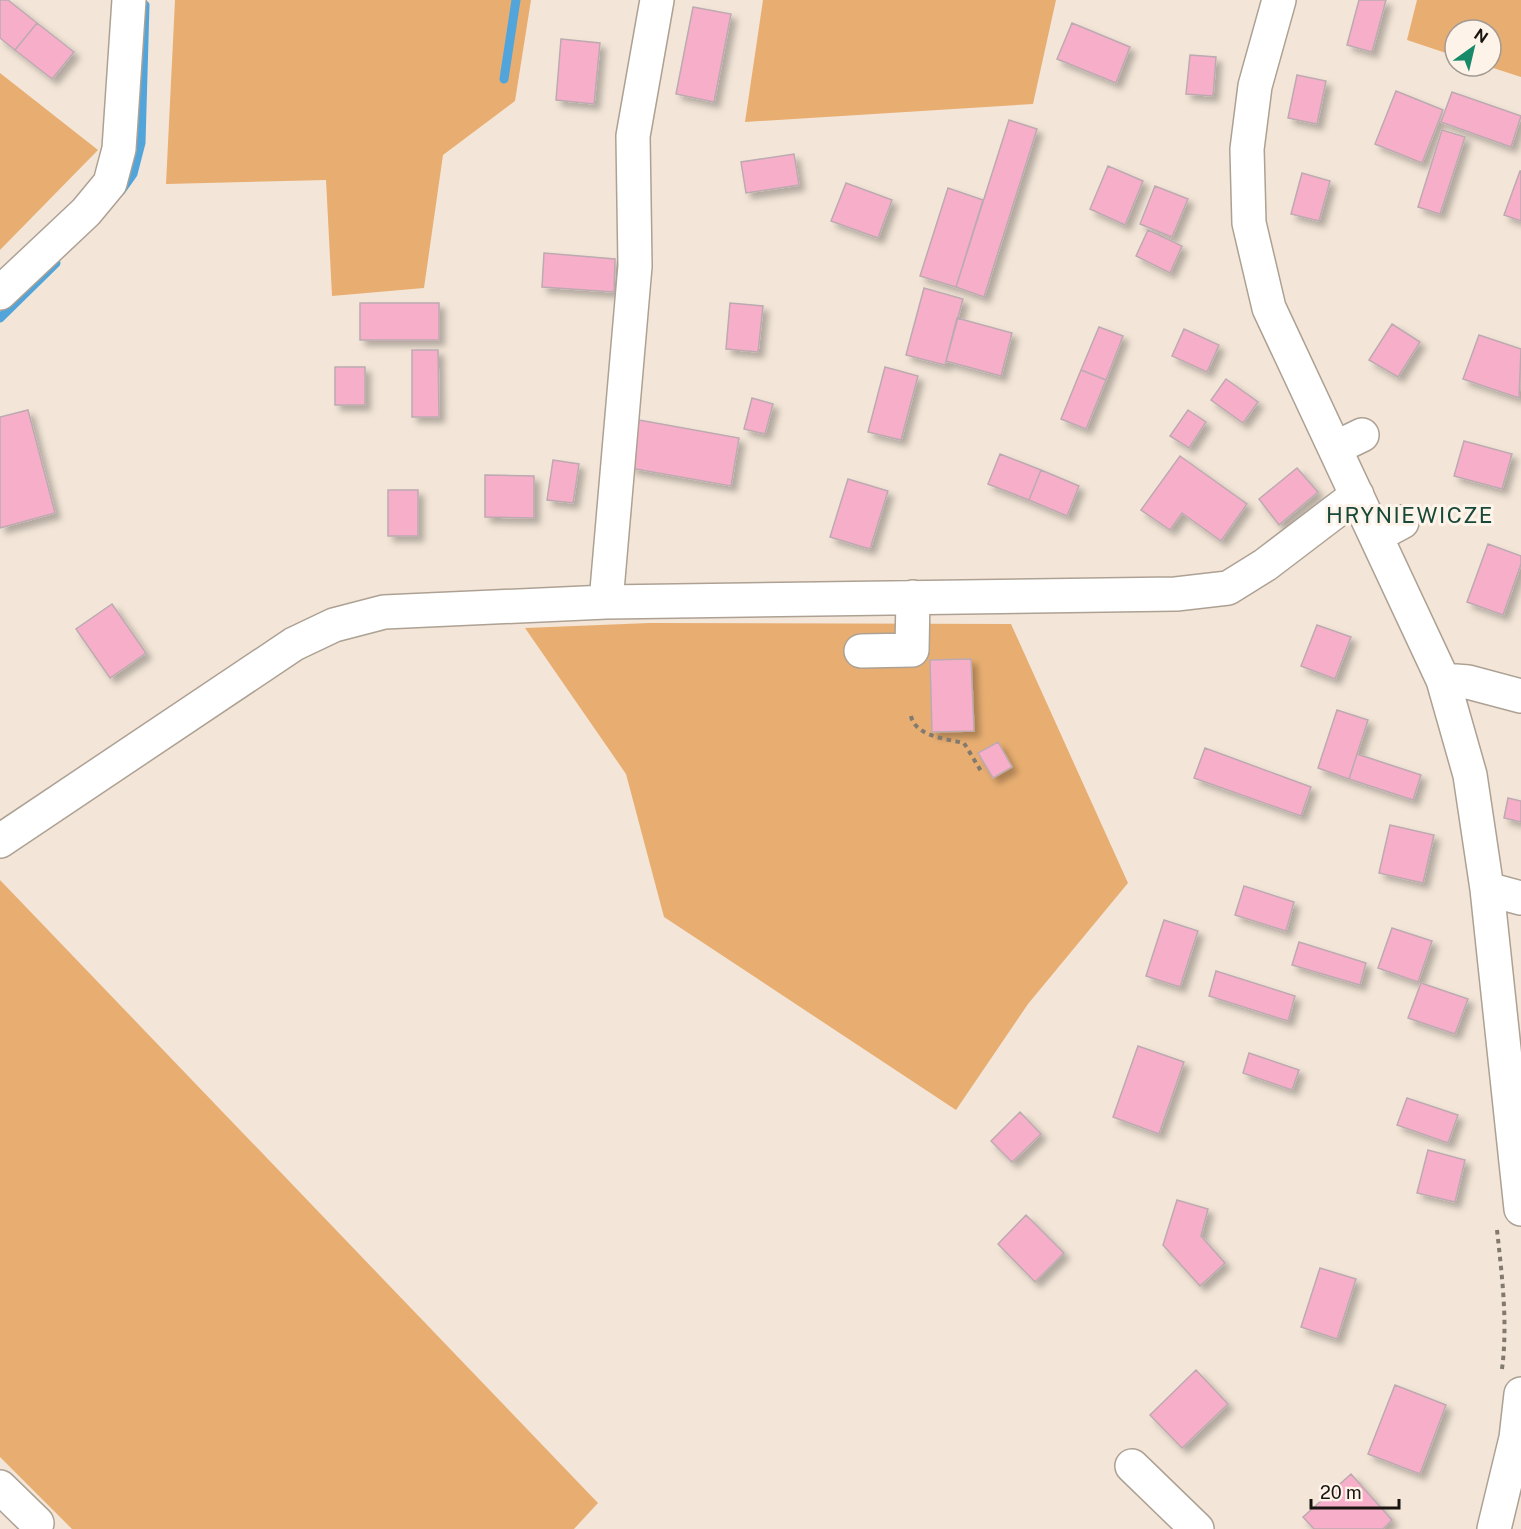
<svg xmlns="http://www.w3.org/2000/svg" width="1521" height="1529" font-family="'Public Sans',sans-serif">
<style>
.green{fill:#e8ae71}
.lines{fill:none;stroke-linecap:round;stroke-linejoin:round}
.stream{stroke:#52a5da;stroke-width:9}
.building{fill:#f7afc9;stroke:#bdaab0;stroke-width:1.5;filter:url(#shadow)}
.minor-casing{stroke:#ada194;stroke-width:36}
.path{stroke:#827970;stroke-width:4;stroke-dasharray:4.5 4.5;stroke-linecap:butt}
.minor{stroke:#fff;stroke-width:33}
.labels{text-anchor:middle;stroke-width:6;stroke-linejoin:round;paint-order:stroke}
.quarter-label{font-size:22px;letter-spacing:1.5px;fill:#174839;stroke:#fef3e9}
</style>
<defs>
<filter id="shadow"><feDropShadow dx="5.5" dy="5.5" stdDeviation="3" flood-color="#0004"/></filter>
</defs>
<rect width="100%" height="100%" fill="#f3e6d8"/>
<path class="green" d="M175,0H531L515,101L443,155L424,288L332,296L326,180L166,184Z
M763,0H1056L1033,104L745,122Z
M1417,0H1521V77L1487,66H1491V30H1455V56L1407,40Z
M0,73L98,150L0,250Z
M649,623L1011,624L1128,883L1028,1004L956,1110L664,917L626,774L525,628Z
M0,880L598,1503L574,1529H72L0,1457Z"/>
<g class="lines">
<path class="stream" d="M504,79L516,0
M121,191L133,174L141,143L145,5
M0,318L56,263"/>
</g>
<path class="building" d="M0,0H8L37,23L15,50L0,38Z
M1359,0H1386L1372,52L1347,45Z
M693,7L731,14L714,102L676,94Z
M37,23L74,52L52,79L15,50Z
M1072,23L1130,47L1116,83L1057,59Z
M561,39L600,43L594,104L556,100Z
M1190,55L1216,57L1213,96L1186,94Z
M1297,75L1326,81L1317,124L1288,118Z
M1396,91L1443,110L1422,163L1375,144Z
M1452,92L1521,116L1511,147L1441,122Z
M1009,120L1037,129L984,297L956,287Z
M1442,130L1465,137L1440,214L1418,207Z
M794,154L799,185L746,193L741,162Z
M1108,166L1143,181L1125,225L1090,209Z
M1520,171H1521V221L1504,215Z
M1302,173L1330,181L1319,221L1291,214Z
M846,183L892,200L878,238L831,221Z
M1155,186L1188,199L1172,237L1140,224Z
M948,188L983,200L956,287L920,276Z
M1148,230L1182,246L1170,273L1136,256Z
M544,253L615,259L614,292L542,287Z
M924,288L963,299L945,365L906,355Z
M360,303H439V340H360Z
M730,303L763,306L758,352L726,349Z
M957,318L1012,333L1001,376L946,361Z
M1392,324L1420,342L1398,377L1369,360Z
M1099,327L1123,336L1106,380L1081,370Z
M1184,329L1219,345L1207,372L1172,356Z
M1479,335L1521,349L1519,398L1463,379Z
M412,350H438L439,417H412Z
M335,367H365V405H335Z
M885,367L918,376L901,440L868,432Z
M1081,370L1106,380L1086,429L1061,419Z
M1226,379L1258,402L1243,423L1211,400Z
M752,398L773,404L765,434L744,429Z
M28,410L55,513L0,528V417Z
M1188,410L1206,422L1189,448L1170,436Z
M639,420L739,438L731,486L630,468Z
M1464,441L1512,454L1502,489L1454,476Z
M1000,454L1041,470L1029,500L988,484Z
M1180,456L1247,504L1221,541L1182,513L1170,530L1141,510Z
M553,460L579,464L573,503L547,500Z
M1297,468L1318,492L1279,525L1259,499Z
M1041,470L1079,486L1067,516L1029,500Z
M485,475L534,476V518L485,517Z
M848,479L888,491L870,549L830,537Z
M388,490H418V536H388Z
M1488,544L1521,556V564L1503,615L1467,602Z
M112,604L146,653L110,678L76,629Z
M1317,625L1351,637L1335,679L1301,666Z
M971,659L974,731L932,732L930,660Z
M1337,710L1368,720L1349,779L1318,768Z
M998,742L1012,767L993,778L978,753Z
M1205,748L1311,787L1301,816L1194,778Z
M1357,754L1421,775L1413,800L1349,779Z
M1508,798L1521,801V822L1504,818Z
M1390,825L1434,835L1423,883L1379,873Z
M1244,886L1294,902L1286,931L1235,915Z
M1164,920L1198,931L1180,987L1146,976Z
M1392,928L1432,941L1418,982L1378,968Z
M1299,942L1366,963L1360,985L1292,965Z
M1216,971L1295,996L1288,1021L1209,996Z
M1421,983L1468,999L1455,1034L1408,1018Z
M1138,1046L1184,1062L1159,1134L1113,1117Z
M1249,1053L1299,1070L1292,1090L1243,1073Z
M1407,1098L1458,1115L1448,1143L1397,1125Z
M1020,1112L1041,1134L1012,1162L991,1141Z
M1428,1150L1465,1160L1455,1202L1417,1193Z
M1177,1200L1208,1209L1201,1236L1225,1263L1200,1286L1163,1245Z
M1026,1215L1064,1253L1035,1282L998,1244Z
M1320,1268L1356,1279L1337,1339L1301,1327Z
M1196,1370L1228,1404L1182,1448L1150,1415Z
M1395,1385L1446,1405L1420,1474L1368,1454Z
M1351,1474L1392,1520L1383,1529H1314L1303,1517Z"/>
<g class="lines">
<defs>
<path id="minor" d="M1279,0L1255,86L1247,149L1249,223L1269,308L1443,680L1470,775L1487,889L1521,1209
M0,293L86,212L110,183L119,149L129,0
M1335,448L1362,435
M1376,536L1402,522
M606,602L635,266L633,136L657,0
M861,651L912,650L913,597
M1443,680L1468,682L1521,696
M0,841L294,644L334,625L384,612L606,602L1176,594L1228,588L1265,565L1357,495
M1487,889L1521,898
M1132,1466L1197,1529
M0,1487L37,1523
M1494,1529L1516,1438L1521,1394"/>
</defs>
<use href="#minor" class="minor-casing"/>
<path class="path" d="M911,716C915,736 946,739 964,743L981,771
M1497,1230C1502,1276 1508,1323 1502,1369"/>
<use href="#minor" class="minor"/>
</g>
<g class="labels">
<g class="quarter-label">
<text x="1410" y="523">HRYNIEWICZE</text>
</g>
</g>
<g transform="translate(1473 48) rotate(34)"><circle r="28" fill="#fef3e9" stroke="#a29a92" stroke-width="1.5"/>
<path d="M0-4.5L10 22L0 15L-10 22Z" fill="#178a6a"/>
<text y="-9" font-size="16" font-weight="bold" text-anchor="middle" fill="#191410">N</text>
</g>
<path d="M1311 1499v9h88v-9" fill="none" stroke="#191410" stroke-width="3"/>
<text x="1320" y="1499" font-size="18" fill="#191410" stroke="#fef3e9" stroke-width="4.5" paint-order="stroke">20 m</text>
</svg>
